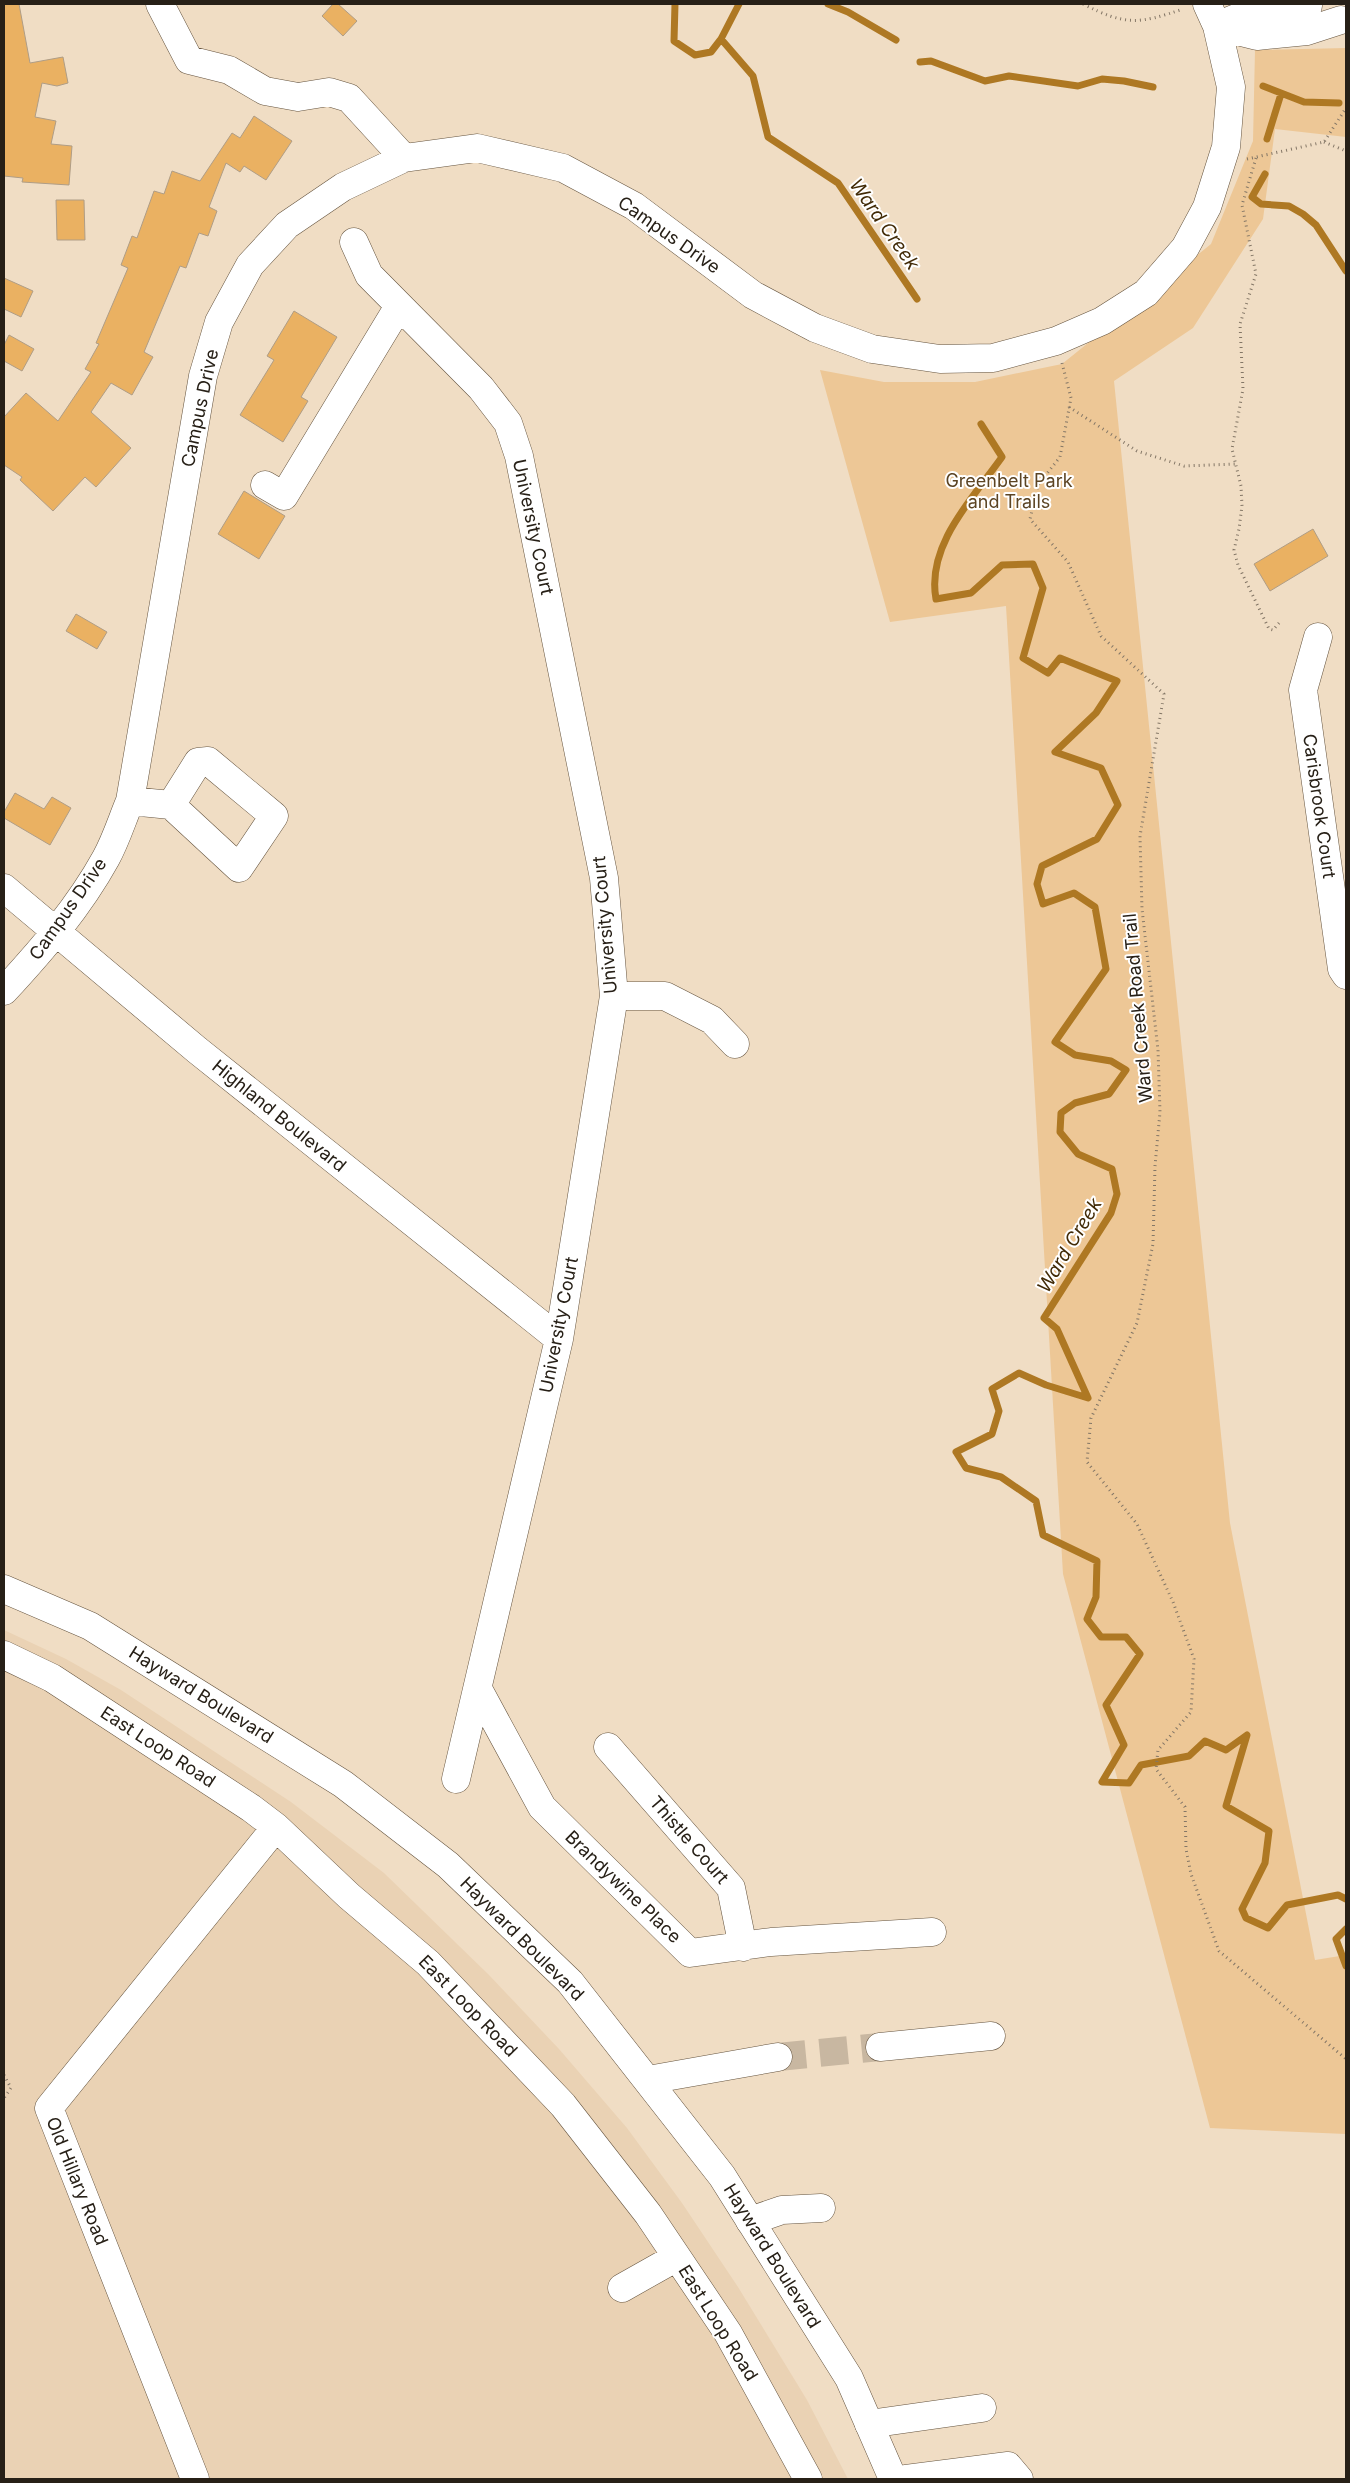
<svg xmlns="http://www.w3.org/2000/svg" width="1350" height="2483" font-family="Inter,sans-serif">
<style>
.built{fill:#ead2b4}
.green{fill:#edc796}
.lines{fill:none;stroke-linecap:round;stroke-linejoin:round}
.stream{stroke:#ae7823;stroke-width:7}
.building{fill:#eab162;stroke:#af9d86}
.minor-tunnel{stroke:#c8b7a1;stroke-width:28;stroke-dasharray:28 14;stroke-linecap:butt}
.minor-casing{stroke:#65543f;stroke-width:29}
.major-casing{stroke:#65543f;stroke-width:29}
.path{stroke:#837666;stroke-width:3;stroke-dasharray:1 4;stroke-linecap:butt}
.minor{stroke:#fff;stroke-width:28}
.major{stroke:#fff;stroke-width:28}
.labels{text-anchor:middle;stroke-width:4;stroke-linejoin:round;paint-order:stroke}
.street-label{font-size:18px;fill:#272017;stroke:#fff}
.park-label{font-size:18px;fill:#5c4423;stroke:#fff}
.water-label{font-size:19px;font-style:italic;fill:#422b07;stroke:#fff}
</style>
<rect width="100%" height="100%" fill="#f0ddc4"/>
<path class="built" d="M4,1630L66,1659L121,1690L291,1802L384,1873L489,1975L559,2049L627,2128L682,2203L738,2287L807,2400L848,2479H4Z"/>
<path class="green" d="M1346,48V137L1275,129L1263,219L1193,328L1114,381L1230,1523L1315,1960L1346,1955V2134L1210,2128L1063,1574L1006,606L890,622L820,370L884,382H975L1062,364L1211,244L1253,141L1255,50Z"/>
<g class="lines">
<path class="stream" d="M675,4L674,41L695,55L711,52L721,39L739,4
M828,4L848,12L896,40
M721,39L753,76L768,137L838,183L917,299
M920,62L931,61L985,81L1009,76L1078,86L1102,79L1124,81L1153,87
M1263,86L1304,102L1339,103
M1267,139L1281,94
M1265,174L1252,197L1261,204L1289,206L1303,214L1316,225L1346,271
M981,424L1002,457C973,498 926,545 936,599L971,593L1002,565L1033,564L1043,588L1023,658L1048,673L1060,658L1117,681L1096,713L1055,752L1101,768L1118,805L1097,839L1042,866L1037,884L1043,904L1074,893L1095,907L1106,969L1055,1042L1075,1055L1111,1061L1126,1070L1109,1094L1075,1103L1061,1113L1060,1132L1078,1154L1112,1169L1117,1194L1111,1213L1044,1318L1057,1329L1088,1398L1046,1385L1019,1373L992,1389L999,1411L992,1434L956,1452L966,1468L1001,1477L1036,1501L1043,1535L1097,1561L1096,1597L1087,1619L1101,1637H1126L1140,1654L1106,1705L1124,1745L1102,1782L1129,1783L1141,1765L1189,1756L1205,1741L1226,1750L1247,1735L1226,1806L1269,1831L1265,1863L1242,1909L1246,1918L1268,1928L1287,1905L1338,1895L1346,1899
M1346,1929L1336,1939L1346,1966"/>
</g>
<path class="building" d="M4,4H19L30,63L63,57L68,83L57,86L42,83L35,117L56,121L51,144L72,146L69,185L22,182L23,178L4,176Z
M333,4H338L357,21L343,36L322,16Z
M254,116L292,141L266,180L244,166L240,172L226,163L209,207L217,211L208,236L199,233L186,268L180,266L144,352L153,357L132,395L111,383L91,412L131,448L96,487L85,477L53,511L20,480L22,477L4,465V417L26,393L58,421L91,372L85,369L99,344L96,343L128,268L121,265L132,236L137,238L154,191L164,194L172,171L200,181L232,133L240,138Z
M56,200H84L85,240H57Z
M4,278L33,291L21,317L4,309Z
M294,311L337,337L301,397L308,401L283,442L240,415L274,360L267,356Z
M9,335L34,349L22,371L4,361V345Z
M244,491L285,516L259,559L218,534Z
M1313,529L1328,556L1270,591L1254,564Z
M76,614L107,632L97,649L66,631Z
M15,793L44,809L52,797L71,808L50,845L4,818V812Z"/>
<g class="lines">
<path class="minor-tunnel" d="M778,2057L880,2047"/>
<defs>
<path id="minor" d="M160,4L189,60L229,70L265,91L298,97L329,92L349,98L404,158
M1217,26L1257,36L1307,31L1341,20
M1217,26L1251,12L1308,6
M354,242L369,275L481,388L508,423L519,456L604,878L614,996L559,1339L456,1779
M265,485L284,496L399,306
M1318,637L1303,690L1342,969L1346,975
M130,801L171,805L239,868L274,816L208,761L198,762L171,805
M4,888L197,1050L559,1339
M4,991C42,950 79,907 106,858C116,840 122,820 130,801L203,376L219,322L250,265L287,225L343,187L404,158L477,148L563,168L634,206L753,295L815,328L872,349L940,359L993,358L1056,341L1102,321L1146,293L1185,248L1207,207L1226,147L1231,87L1217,26L1207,4
M614,996H665L712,1020L735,1044
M4,1655L52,1678L251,1808L276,1827L349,1896L428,1963L563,2105L648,2214L728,2333L808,2479
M478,1689L542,1807L690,1953L771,1942L932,1932
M608,1747L731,1888L743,1947
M880,2047L991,2036
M648,2080L778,2057
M750,2221L782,2210L821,2208
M622,2288L677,2257
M869,2424L982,2408
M195,2479L49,2108L276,1827
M906,2479L1008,2466L1019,2479"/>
<path id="major" d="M4,1589L90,1626L343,1784L448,1865L570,1982L722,2176L849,2378L893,2479"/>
</defs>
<use href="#minor" class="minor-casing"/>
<use href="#major" class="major-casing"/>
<path class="path" d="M1083,4C1126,26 1139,24 1183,9
M1324,142L1346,151
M1256,158L1242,205L1256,274L1240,324L1243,389L1232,449L1241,486L1242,506L1239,529L1234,550L1238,565L1269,629L1273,630L1279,623
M1247,159L1324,142L1346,108
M1062,363L1071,398L1060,457L1038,485L1030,519L1068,562L1101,636L1164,694L1140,836L1142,909L1158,1050L1160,1112L1155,1166L1153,1244L1137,1323L1091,1418L1087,1462L1137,1524L1173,1602L1194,1659L1191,1712L1158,1750L1156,1769L1185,1807L1186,1849L1191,1874L1219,1951L1346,2059
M1069,407L1137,451L1184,466L1235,464
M4,2075L11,2088L4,2098"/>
<use href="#minor" class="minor"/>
<use href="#major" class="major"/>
</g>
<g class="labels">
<g class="street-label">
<text transform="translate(669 235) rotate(35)" y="6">Campus Drive</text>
<text transform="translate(200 408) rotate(-78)" y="6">Campus Drive</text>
<text transform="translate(533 527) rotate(78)" y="6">University Court</text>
<text transform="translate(1319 806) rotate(82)" y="6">Carisbrook Court</text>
<text transform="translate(68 909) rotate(-55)" y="6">Campus Drive</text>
<text transform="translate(605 925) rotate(-95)" y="6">University Court</text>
<text transform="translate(1138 1008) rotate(-95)" y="6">Ward Creek Road Trail</text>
<text transform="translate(279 1116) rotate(39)" y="6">Highland Boulevard</text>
<text transform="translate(559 1325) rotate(-79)" y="6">University Court</text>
<text transform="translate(201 1695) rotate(32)" y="6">Hayward Boulevard</text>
<text transform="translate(158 1747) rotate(33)" y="6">East Loop Road</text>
<text transform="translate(689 1840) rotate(49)" y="6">Thistle Court</text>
<text transform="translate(623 1887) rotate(44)" y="6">Brandywine Place</text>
<text transform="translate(522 1939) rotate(45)" y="6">Hayward Boulevard</text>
<text transform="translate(468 2006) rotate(46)" y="6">East Loop Road</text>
<text transform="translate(77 2181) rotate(68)" y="6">Old Hillary Road</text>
<text transform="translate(772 2256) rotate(58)" y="6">Hayward Boulevard</text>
<text transform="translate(718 2323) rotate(58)" y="6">East Loop Road</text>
</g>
<g class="park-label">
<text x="1009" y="487">Greenbelt Park<tspan x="1009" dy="21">and Trails</tspan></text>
</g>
<g class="water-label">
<text transform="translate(885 224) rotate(55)" y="7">Ward Creek</text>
<text transform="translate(1069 1245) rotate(-59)" y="7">Ward Creek</text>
</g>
</g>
<rect width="1350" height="2483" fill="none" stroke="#272017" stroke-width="10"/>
</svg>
